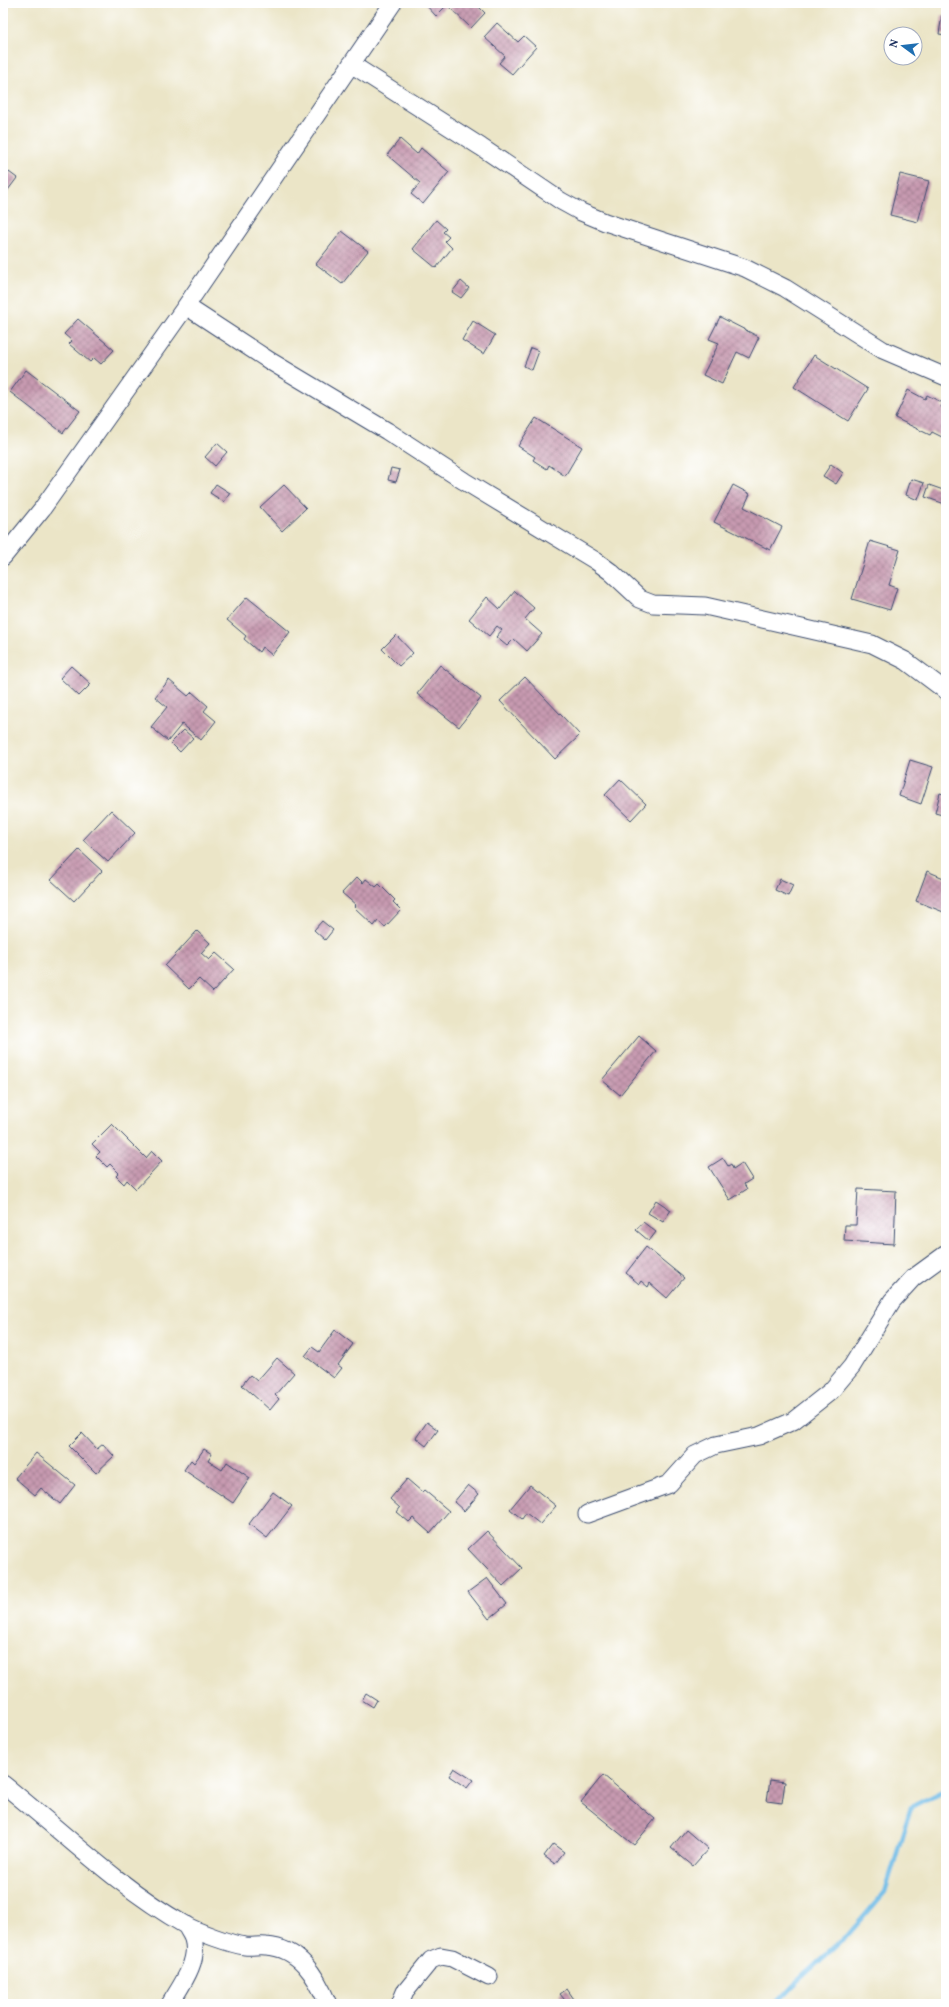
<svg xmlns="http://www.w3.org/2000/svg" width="949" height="2007" font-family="Vollkorn,serif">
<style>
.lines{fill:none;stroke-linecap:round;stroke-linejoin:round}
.stream{stroke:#6cbae6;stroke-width:4.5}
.building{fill:url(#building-cross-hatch)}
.street-casing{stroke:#3a4a6e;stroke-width:19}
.street{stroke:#fff;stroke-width:17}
</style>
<defs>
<pattern id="building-cross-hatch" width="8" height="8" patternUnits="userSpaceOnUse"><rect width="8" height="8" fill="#c79ab0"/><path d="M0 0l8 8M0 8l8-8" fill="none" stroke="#a17e92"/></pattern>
</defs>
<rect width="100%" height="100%" fill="#fff"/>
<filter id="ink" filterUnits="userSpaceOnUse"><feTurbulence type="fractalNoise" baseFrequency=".025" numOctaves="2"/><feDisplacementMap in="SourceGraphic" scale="8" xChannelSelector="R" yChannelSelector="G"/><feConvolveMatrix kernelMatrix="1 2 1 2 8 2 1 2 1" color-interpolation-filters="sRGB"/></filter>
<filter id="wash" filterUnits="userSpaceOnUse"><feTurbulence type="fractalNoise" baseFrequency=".012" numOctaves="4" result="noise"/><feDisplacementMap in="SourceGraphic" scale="16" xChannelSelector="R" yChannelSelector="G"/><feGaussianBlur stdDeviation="0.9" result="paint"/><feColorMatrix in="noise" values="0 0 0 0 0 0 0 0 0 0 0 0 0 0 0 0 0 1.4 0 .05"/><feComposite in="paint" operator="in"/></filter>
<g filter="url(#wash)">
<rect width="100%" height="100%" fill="#ebe5c7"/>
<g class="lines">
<path class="stream" d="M775,2004L793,1985L848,1935L885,1892L911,1807L946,1789"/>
</g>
<g id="blocks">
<path class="building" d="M424,3H475L485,13L471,28L447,5L436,16Z
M942,15L946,16V35L939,34Z
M497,23L518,42L524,36L536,47L512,74L499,63L505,56L484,37Z
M400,139L417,154L421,148L449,172L423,204L411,194L420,183L387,155Z
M9,172L17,178L5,194L3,192V180Z
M900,174L929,181L918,222L890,215Z
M436,220L446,229L443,232L449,237L445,241L452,248L436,268L413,249Z
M342,231L368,251L342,284L316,264Z
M461,281L469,288L461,298L452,292Z
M720,317L759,337L749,358L737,352L722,384L703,375L719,343L709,339Z
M78,319L114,350L101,364L94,358L90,362L69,344L72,341L64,334Z
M473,321L495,335L484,354L462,340Z
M531,348L539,351L532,370L524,366Z
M814,355L868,389L848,421L794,387Z
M26,370L80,411L63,433L10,392Z
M908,390L925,399L927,395L943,403L941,407L946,409V439L932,432L930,435L895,418Z
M536,418L582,447L565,476L549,465L547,469L533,460L535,457L518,446Z
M217,443L227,452L215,466L205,457Z
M831,464L843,473L836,484L823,476Z
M391,468L400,470L396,482L388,480Z
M911,479L924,483L918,500L906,495Z
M216,484L230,493L224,502L210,493Z
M284,485L306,508L282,531L260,507Z
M733,485L750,494L744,507L782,527L770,550L714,522Z
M929,485L946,491L945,504L925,497Z
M870,541L900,550L889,585L897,588L890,610L852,599Z
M515,591L534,608L525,619L542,634L527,651L514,639L507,646L496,637L502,630L497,626L489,636L469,619L487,597L500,609Z
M247,597L290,632L272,655L262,647L259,652L244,639L246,636L227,620Z
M396,635L413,653L399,666L382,649Z
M440,665L481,698L459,727L417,694Z
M71,666L91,684L79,696L60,678Z
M525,677L580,735L555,759L500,701Z
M169,680L188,696L192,692L208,706L204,711L216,721L201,740L182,724L168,741L151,727L167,707L155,697Z
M184,730L193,738L180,752L171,743Z
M910,760L933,767L921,804L899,796Z
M620,779L646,804L631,820L605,795Z
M940,793L946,795V816L935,813Z
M111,810L135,833L108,862L83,840Z
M79,850L102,871L74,901L51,880Z
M927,871L946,879V913L916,901Z
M357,877L363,883L366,879L376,887L379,884L395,900L393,902L401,910L385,927L378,921L374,926L354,907L356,905L342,893Z
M780,879L793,885L788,896L775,890Z
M322,921L333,930L325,940L314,930Z
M197,931L210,943L201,953L209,960L216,953L234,969L213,992L199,979L189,989L165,966Z
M639,1036L656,1051L620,1095L602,1080Z
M112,1124L146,1158L152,1151L162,1161L136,1189L127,1180L124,1184L116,1176L119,1173L110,1164L107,1167L96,1156L100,1152L92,1144Z
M723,1158L728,1166L731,1164L733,1169L742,1163L752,1179L744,1184L747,1189L730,1200L709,1167Z
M858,1189L896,1191L894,1244L844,1241L845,1225H856Z
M656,1200L671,1210L663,1222L648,1213Z
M643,1222L656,1232L649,1241L636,1230Z
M646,1247L684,1278L667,1298L650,1283L648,1287L641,1281L639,1284L626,1273Z
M335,1330L353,1344L338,1365L342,1368L334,1378L305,1356L312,1347L319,1352Z
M277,1358L294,1373L275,1395L279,1399L270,1410L242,1385L250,1375L257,1381Z
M427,1422L438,1430L426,1446L416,1438Z
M82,1433L97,1449L103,1444L114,1456L96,1473L69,1446Z
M204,1449L212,1454L208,1461L222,1470L227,1462L250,1478L233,1503L184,1470L191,1460L194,1463Z
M36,1453L75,1485L60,1504L41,1488L35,1495L15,1478Z
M407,1479L422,1492L424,1490L449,1511L430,1533L413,1518L409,1522L397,1512L400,1508L390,1499Z
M468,1485L479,1494L464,1511L454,1502Z
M530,1485L556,1506L540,1524L526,1513L522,1519L510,1509Z
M273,1492L292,1506L267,1538L249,1524Z
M487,1531L522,1568L503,1586L468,1549Z
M487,1578L507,1604L489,1619L468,1592Z
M366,1693L377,1700L373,1707L362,1700Z
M454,1768L473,1780L467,1788L449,1776Z
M603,1775L655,1819L634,1845L581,1802Z
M770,1780L785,1782L782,1803L767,1801Z
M686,1830L708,1849L693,1866L671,1848Z
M553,1844L564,1852L555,1864L544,1856Z
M567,1989L576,2002L574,2004H568L560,1994Z"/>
</g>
</g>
<g filter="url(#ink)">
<use href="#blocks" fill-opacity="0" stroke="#3a4a6e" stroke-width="1"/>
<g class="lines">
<defs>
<path id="street" d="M351,64L481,147L561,201L581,212L605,222L745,268L785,288L883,350L946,377
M186,306L270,361L387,431L464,481L596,561L611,572L640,599L653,604L705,606L872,644L906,661L946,691
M3,557L42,509L186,306L393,3
M587,1514L669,1484L695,1455L716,1445L759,1436L793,1421L831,1391L852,1366L892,1301L913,1278L946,1254
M3,1784C63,1832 118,1887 185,1925C198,1932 230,1944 245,1946C252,1947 259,1945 266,1946C300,1948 316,1976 328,2004
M170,2004C180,1987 200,1961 193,1939C192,1935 188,1930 186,1925
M400,2004L405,1992L431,1960L441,1956L452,1958L489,1977"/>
</defs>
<use href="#street" class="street-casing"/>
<use href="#street" class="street"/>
</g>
</g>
<rect width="949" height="2007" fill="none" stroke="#fff" stroke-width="16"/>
<g transform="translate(903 46) rotate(285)"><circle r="19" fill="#ffffff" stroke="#a4acbf"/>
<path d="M0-3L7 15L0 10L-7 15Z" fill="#1f6fb2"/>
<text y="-6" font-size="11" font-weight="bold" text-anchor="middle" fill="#1b2f5e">N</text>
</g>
</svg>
